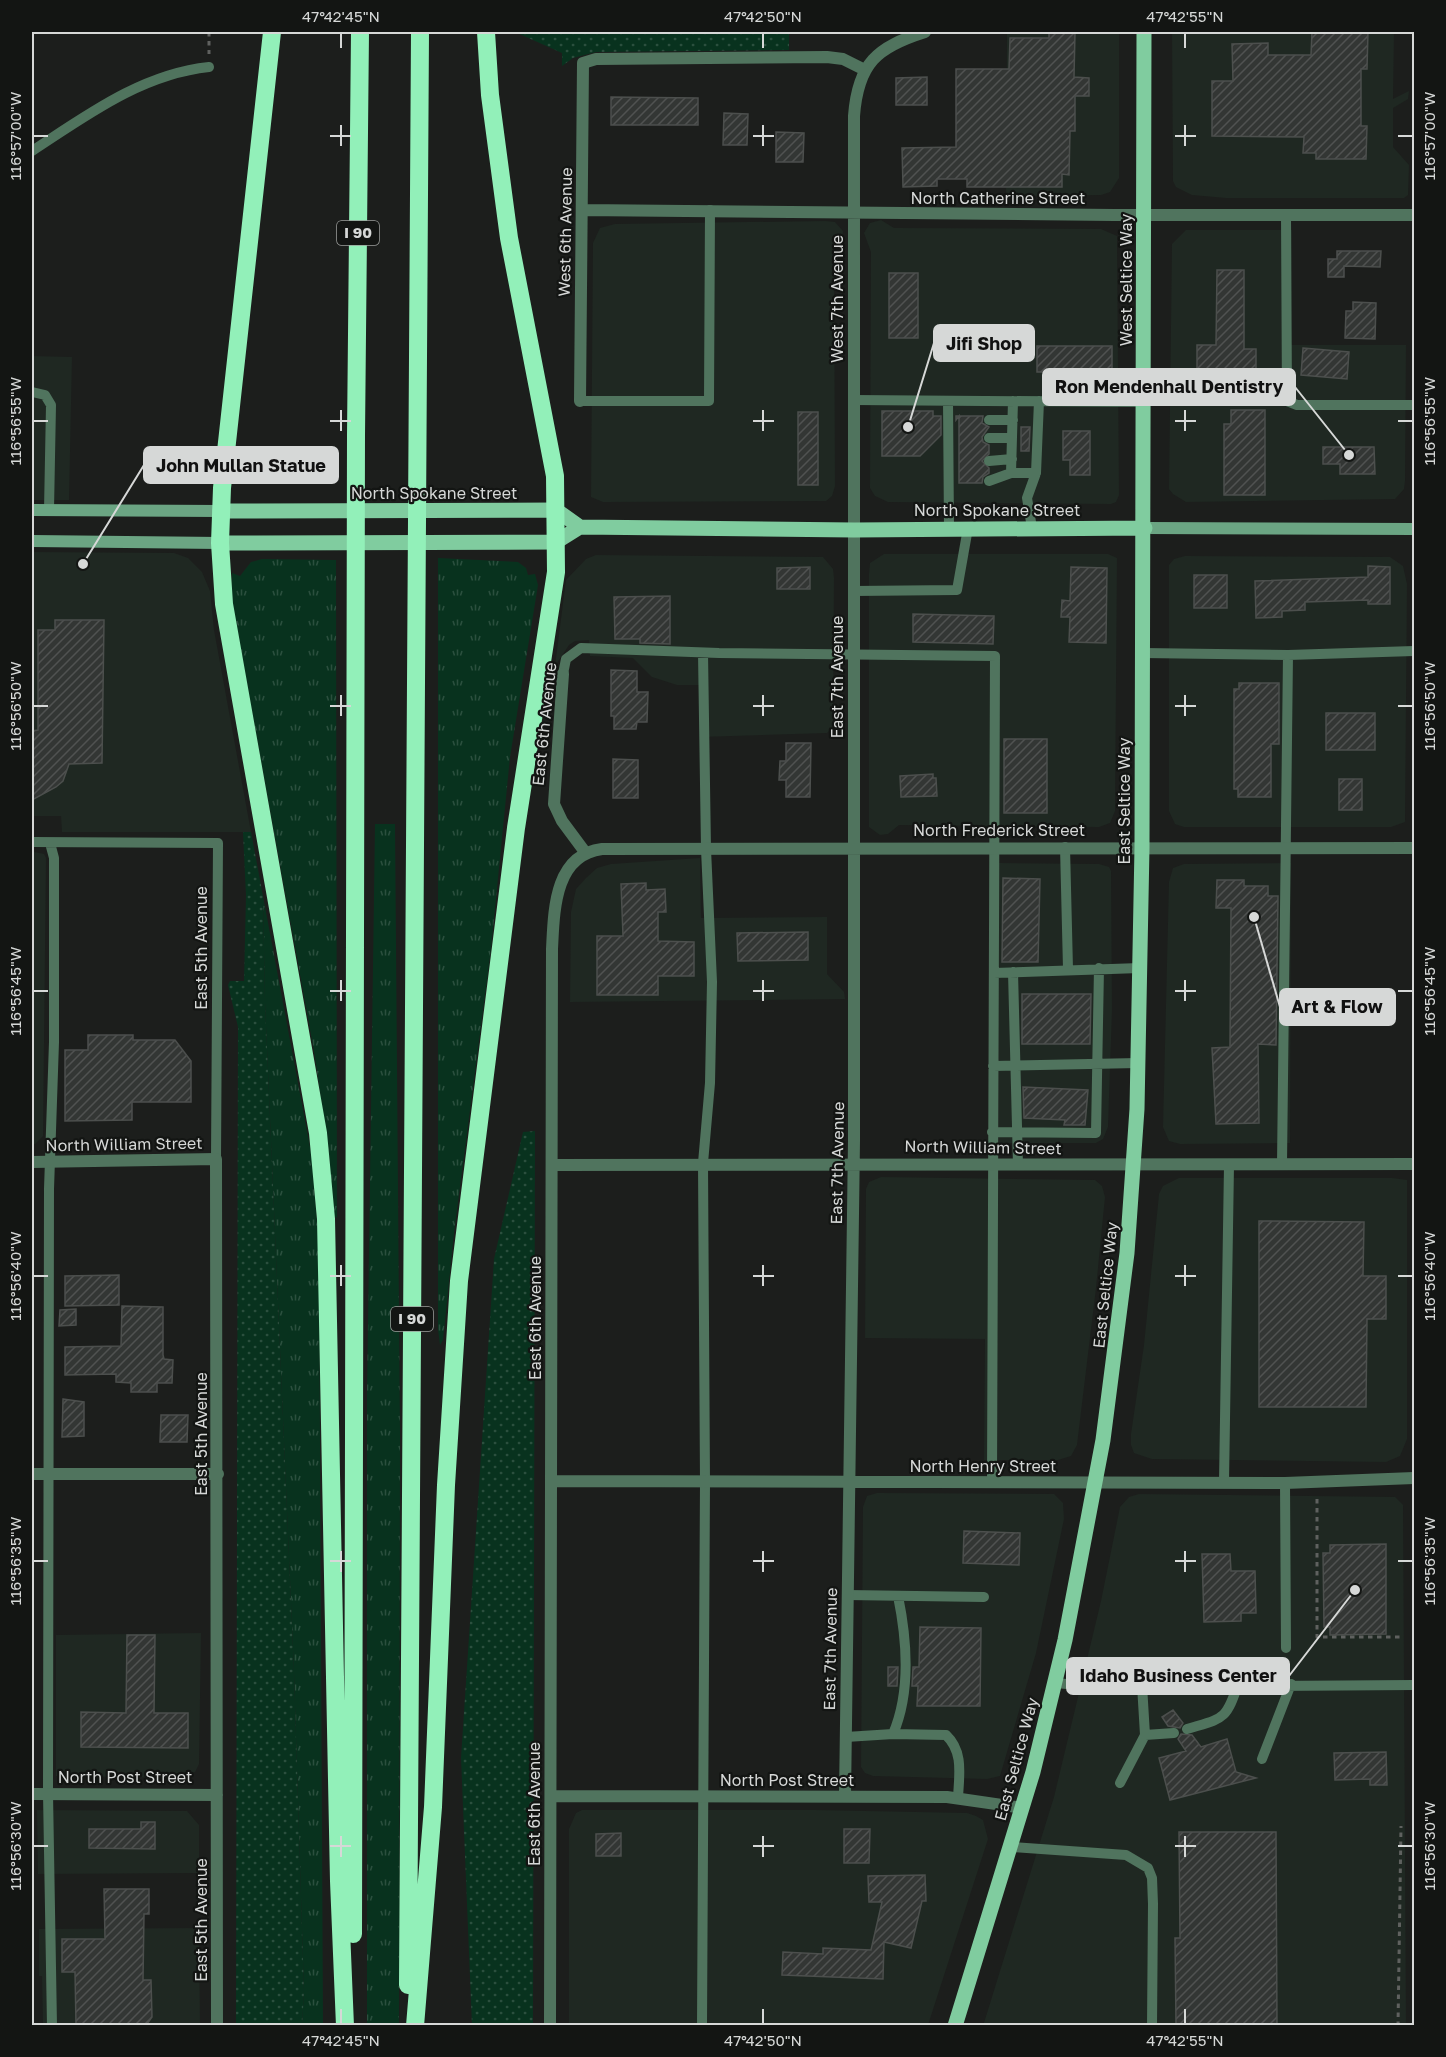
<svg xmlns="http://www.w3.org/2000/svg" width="1446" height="2057" font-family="'Golos Text',sans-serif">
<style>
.built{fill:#1f2822}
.grass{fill:url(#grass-tufts)}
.park{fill:url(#park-dots)}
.building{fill:url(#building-hatch);stroke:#4c4f4d;stroke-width:1.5}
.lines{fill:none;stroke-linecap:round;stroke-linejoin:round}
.path{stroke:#5f615f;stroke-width:3;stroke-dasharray:4.5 4.5;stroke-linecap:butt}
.service{stroke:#50745e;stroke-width:10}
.minor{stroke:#50745e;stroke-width:12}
.secondary{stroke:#6ba583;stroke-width:12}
.primary{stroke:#80cc9f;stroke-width:15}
.motorway{stroke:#92f0b9;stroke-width:18}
.ticks{fill:none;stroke:#d6d8d7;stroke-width:2}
.labels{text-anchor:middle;stroke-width:4.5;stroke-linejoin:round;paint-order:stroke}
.shield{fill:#131513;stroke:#9c9e9c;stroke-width:1.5}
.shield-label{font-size:15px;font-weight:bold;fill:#d6d8d7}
.street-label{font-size:16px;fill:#d6d8d7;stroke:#131513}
.leader{fill:none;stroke:#d6d8d7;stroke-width:2}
.callout-dot{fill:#d6d8d7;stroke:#131513;stroke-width:2}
.callout{fill:#d6d8d7;stroke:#d6d8d7;stroke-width:2}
.callout-label{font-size:18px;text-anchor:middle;font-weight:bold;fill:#111}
.neatline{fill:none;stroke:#d6d8d7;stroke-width:2}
.ticks-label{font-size:15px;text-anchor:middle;fill:#d6d8d7}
</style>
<defs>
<pattern id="grass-tufts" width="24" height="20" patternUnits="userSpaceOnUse" patternTransform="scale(1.5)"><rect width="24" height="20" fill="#08321e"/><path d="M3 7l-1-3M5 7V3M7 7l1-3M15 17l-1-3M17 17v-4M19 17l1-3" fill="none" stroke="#2b4f3e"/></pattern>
<pattern id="park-dots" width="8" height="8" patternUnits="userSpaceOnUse" patternTransform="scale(1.5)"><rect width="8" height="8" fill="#08321e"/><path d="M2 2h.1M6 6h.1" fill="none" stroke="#2b4f3e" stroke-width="1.8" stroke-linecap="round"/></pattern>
<pattern id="building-hatch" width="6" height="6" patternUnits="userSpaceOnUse" patternTransform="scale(1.5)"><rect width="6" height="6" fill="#333634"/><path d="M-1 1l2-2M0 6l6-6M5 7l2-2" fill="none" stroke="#505251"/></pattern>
</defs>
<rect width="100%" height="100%" fill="#1c1e1c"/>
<path class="built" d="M1007,32H1119V178L1110,192L1101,195L1006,196Z
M1172,32H1394L1393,99L1409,91L1408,99L1393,108V147L1409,165L1408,195L1404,198H1226L1192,195L1176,187L1173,181Z
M881,220L894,228L1101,229L1117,236L1119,495L1116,502L1111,504L888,502L875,496L870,488L871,252L864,233L870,223Z
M825,221L835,222L843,231L842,239L834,255L835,486L832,496L826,501L603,502L591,497L593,243L600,228L615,224Z
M1186,230H1292L1291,345H1406L1405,481L1404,489L1395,499L1186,502L1173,494L1169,489L1172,244Z
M32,356L72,357L69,500H32Z
M32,552L174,553L188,558L202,572L210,591L214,630L251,832H62L61,816H32Z
M884,554H1108L1117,558L1115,811L1110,823L1099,827L899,825L888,834L880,835L869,827V574L870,563Z
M596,555L823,557L833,569L834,578L833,727L827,733L700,737V685H677L652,677L633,658L590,656L589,640L575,641L569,645L555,666L566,580L586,559Z
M1185,556L1390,557L1403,566L1407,584L1405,822L1391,827H1184L1175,824L1169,811V565L1174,559Z
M34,852L44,854L46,858L43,1136L35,1144H32Z
M700,858L701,918L827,917V974L844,992L845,999L570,1002L571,912L576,889L586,878L597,868L611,864Z
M999,863L1099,864L1109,867L1111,871L1112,1010L1108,1127L1103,1139L1096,1143H999Z
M1291,863L1290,1143L1180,1144L1169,1141L1163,1127L1169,882L1173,868L1184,864Z
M881,1177L1095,1180L1102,1186L1105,1197L1096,1288L1077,1445L1071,1456L1058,1460H984L985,1339L865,1338L866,1189L869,1182Z
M1179,1178H1392L1407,1180V1439L1400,1456L1386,1462L1152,1459L1134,1453L1131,1445V1434L1144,1345L1159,1194L1163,1186Z
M877,1493L1054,1494L1063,1503L1064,1519L1036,1653L1000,1776L987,1779L873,1776L865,1773L861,1767L863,1507L867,1496Z
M1139,1494L1395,1497L1403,1505L1406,2025L983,2026L1054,1797L1101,1601L1120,1507L1129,1497Z
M201,1633L199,1764L195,1772L182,1778L56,1776V1635Z
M37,1810L187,1811L199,1825V1873L38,1874Z
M582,1810H816L967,1813L976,1816L983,1820L988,1839L928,2025L569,2026V1829L576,1813Z
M199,1928L200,2025H43L42,1976H39V1929Z"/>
<path class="grass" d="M438,558L518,562L526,568L528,575L535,574L538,585L510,757L491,949L454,1233L443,1340L440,1345L438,1329Z
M262,559L336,560L337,1218L333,1215L329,1153L314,1051L231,596L232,573L240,576L251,562Z
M375,824H395L400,1434L399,2025L367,2026V1396Z
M263,896L312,1158L319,1249L323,2025H302L304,1992L294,1672L265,1002Z"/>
<path class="park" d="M515,32H789V50L596,52L573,58L562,66V53Z
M243,832H251L263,896L265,1002L294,1672L304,1992L302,2026L236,2025L238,1027L228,985L230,981H244L246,896Z
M535,1131L533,2025H472L461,1758L494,1259L523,1132Z"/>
<path class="building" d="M1312,32H1368L1367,69H1361V126H1367L1366,159H1316V153H1303L1304,137L1212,136V81H1233L1232,44L1268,43V55H1311Z
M1049,33H1075L1074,77L1089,78V96H1075V131H1070L1069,175L1062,174V187H967V179H937V186L903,187L902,148L956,147V69H1009L1010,38H1049Z
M927,77V105H896V78Z
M611,97L698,98V125H611Z
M724,113L748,114L747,145H723Z
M776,132L804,133L803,162H776Z
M1337,251H1381L1380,267L1344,266V277H1328V259H1337Z
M1217,270H1244V349H1256V372H1230V377H1197V345H1216Z
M889,273H918V338H889Z
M1353,302L1376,303L1375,339L1345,338L1346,311H1353Z
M1037,346H1112V390H1086L1087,372H1037Z
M1303,348L1349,352L1347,379L1301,375Z
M1231,410H1265V495H1224V424H1231Z
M882,411H933V416H941V435L920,456H882Z
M798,412H818V485H798Z
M956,416H983L982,423L989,427L982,437L983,442L989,445V454L982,461L989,468V473L983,477L982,483H959V416L956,420Z
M1021,427H1030L1029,451H1021Z
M1063,431H1090V475H1070V460H1063Z
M1323,447H1374L1375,474H1340V464H1323Z
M1368,566L1390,567V604H1368V600L1305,602V610L1282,611V617L1256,618L1255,581L1368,577Z
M810,567V589H777V568Z
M1071,567L1107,568L1106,643L1069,642L1070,617H1061L1062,600L1070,601Z
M1194,575H1227V608H1194Z
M670,596V644L640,643V639H615L614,597Z
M913,614L994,616L993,644L913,642Z
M55,620H104L102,763L69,764L63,781L56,787L32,800V731L38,730V630H55Z
M611,670L637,671V692H648L647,722H637L636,729H614V716H611Z
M1239,683H1279V744H1271V797H1238V789H1234V689H1239Z
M1326,713H1375V750H1326Z
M1004,739H1047V813H1004Z
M786,743H811L810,797H786V780H779L780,761H786Z
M613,759L638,760V798H613Z
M933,774V778H936L937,796L901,797L900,776Z
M1339,779H1362V810H1339Z
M1003,878L1040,879L1038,962H1002Z
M1217,880H1244V886H1268V896H1278L1276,1045L1258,1044L1259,1123L1216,1124L1212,1048L1230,1047L1231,908H1216Z
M646,883V890L665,889L666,912H658V941L694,942V976H658V995H597V936H623L621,884Z
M808,932V960L738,961L737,933Z
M1022,994H1091L1090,1044H1022Z
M88,1035H133V1040H175L191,1061V1102H132V1120L65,1121V1050H88Z
M1023,1087L1088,1090L1085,1125H1064L1065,1120L1024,1118Z
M1259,1221L1364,1222L1363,1276H1386V1319H1367L1366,1407H1259Z
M119,1275V1305L65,1306V1276Z
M122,1306L163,1307V1355L164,1359L173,1360L172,1383H157V1392H131V1383L116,1382V1374L65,1375V1347L121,1346Z
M76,1309V1325L59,1326L60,1310Z
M63,1399L84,1402V1436L62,1437Z
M161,1415H188L187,1442H160Z
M964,1531L1020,1533L1019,1565L963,1563Z
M1386,1544V1634L1330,1635V1627H1324L1323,1553H1330V1545Z
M1202,1554H1230L1231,1571H1255L1256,1613H1241V1621L1204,1622Z
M920,1627L981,1628L980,1706H917L918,1686H912L913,1667H919Z
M127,1635H155L154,1713H188V1748L81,1747V1712L126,1713Z
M888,1667H898L897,1686H888Z
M1173,1710L1183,1723L1180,1728L1168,1726L1162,1717Z
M1181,1734L1192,1735L1201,1747L1227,1739L1236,1772L1256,1778L1170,1800L1159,1758L1186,1751L1178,1739Z
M1386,1752L1387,1785H1370V1779L1335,1780L1334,1753Z
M141,1822H155V1849L89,1848V1829H141Z
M844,1829H870L869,1863H844Z
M1179,1832H1276L1277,2025H1176L1175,1938H1180Z
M621,1833V1856H596V1834Z
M925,1875L926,1901H922L911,1948L884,1942L883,1979L782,1975L783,1952L823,1954V1948L871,1950L882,1902H869L868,1876Z
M104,1889H149V1914H144L143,1980H151L152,2017L147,2024L76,2025L75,1972H62V1939H105Z"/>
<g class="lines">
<path class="path" d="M209,32V54
M1317,1499V1637H1401
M1398,2026L1401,1826"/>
<path class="service" d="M32,151C87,115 142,74 209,67
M1286,215L1287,401L1297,405H1414
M32,392L45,395L51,405L49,510
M1145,394L1285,396
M853,400L1145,402
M580,401H709L710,210
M948,401L949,529
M1013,401L1011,473H1036
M989,420H1013
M989,438H1012
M989,461L1012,459
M989,481L1011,473
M1032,528L1027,498L1036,473L1039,401
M853,591L957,590L968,528
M1143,653L1288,655L1414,651
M563,674L566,659L581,648L719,653L995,656L992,1483
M32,842L218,843L216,1159
M50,843L54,858V1042L49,1189L48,1793L52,2026
M1065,847L1068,969
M1013,972L1018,1165
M994,973L1140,968
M993,1066L1138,1063
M992,1132L1096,1133L1099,968
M1282,1164L1288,655
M1224,1483L1229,1165
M1285,1483L1286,1648
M847,1595L984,1597
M1055,1683L1102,1687L1414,1685
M1187,1729C1223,1718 1226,1721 1238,1684
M893,1734C911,1692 907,1640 898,1596
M1145,1735L1174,1733
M846,1737L893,1734L946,1735C964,1752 959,1775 958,1798
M1262,1759L1291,1684
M1120,1783L1145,1735L1142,1685
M1011,1847L1126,1855L1148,1868L1152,1878L1153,1904L1152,2026
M702,2026L705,1482L703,1163L710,1083L712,982L706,849L703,653"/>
<path class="minor" d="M582,210L1114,215H1414
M580,401L583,63L596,59L827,57L843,59L865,70
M563,674L554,804L562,821L585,852
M32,1162L216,1159L217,2026
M552,1165L1414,1164
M32,1474H218
M551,1481L1285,1483L1414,1478
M32,1794L217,1795
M551,1796L947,1797L1023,1808
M845,1796L854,1141V116C858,63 877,47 925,32
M550,2026L552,949C554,911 554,855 602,849L1414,848"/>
<path class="secondary" d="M32,510L220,511
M1145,528L1414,529
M32,541L220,543"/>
<path class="primary" d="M220,511L556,510L580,527
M220,543L556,542L580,527L854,530L1145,528
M955,2026L1033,1772L1065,1640L1103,1440L1127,1253L1137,1109L1142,847L1144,32"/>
<path class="motorway" d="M272,32L222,488L220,543L224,604L318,1133L326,1219L339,1881L345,2026
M353,1934L356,435L360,32
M408,1985L420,32
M415,2026L433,1807L446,1485L459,1281L516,828L556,572L555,476L509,238L490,95L486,32"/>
</g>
<path class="ticks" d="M341,33V48M763,33V48M1185,33V48M341,125V146M763,125V146M1185,125V146M33,136H48M330,136H351M753,136H774M1175,136H1196M1398,136H1413M341,410V431M763,410V431M1185,410V431M33,421H48M330,421H351M753,421H774M1175,421H1196M1398,421H1413M341,695V716M763,695V716M1185,695V716M33,706H48M330,706H351M753,706H774M1175,706H1196M1398,706H1413M341,980V1001M763,980V1001M1185,980V1001M33,991H48M330,991H351M753,991H774M1175,991H1196M1398,991H1413M341,1265V1286M763,1265V1286M1185,1265V1286M33,1276H48M330,1276H351M753,1276H774M1175,1276H1196M1398,1276H1413M341,1551V1572M763,1551V1572M1185,1551V1572M33,1561H48M330,1561H351M753,1561H774M1175,1561H1196M1398,1561H1413M341,1836V1857M763,1836V1857M1185,1836V1857M33,1846H48M330,1846H351M753,1846H774M1175,1846H1196M1398,1846H1413M341,2009V2024M763,2009V2024M1185,2009V2024"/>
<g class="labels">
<g class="shield">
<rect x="337" y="221" width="42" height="24" rx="4.5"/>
<rect x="391" y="1307" width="42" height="24" rx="4.5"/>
</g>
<g class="shield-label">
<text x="358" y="238">I 90</text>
<text x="412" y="1324">I 90</text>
</g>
<g class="street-label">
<text x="998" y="204">North Catherine Street</text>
<text transform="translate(565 232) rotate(-89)" y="6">West 6th Avenue</text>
<text transform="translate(1126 280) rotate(-90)" y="6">West Seltice Way</text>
<text transform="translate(837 299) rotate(-90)" y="6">West 7th Avenue</text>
<text x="434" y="499">North Spokane Street</text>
<text x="997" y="516">North Spokane Street</text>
<text transform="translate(837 677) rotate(-90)" y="6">East 7th Avenue</text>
<text transform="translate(544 724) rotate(-84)" y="6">East 6th Avenue</text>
<text transform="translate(1124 801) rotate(-90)" y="6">East Seltice Way</text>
<text x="999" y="836">North Frederick Street</text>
<text transform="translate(201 948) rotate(-90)" y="6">East 5th Avenue</text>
<text transform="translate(124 1144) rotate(-1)" y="6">North William Street</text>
<text transform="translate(983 1147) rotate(1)" y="6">North William Street</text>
<text transform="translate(837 1163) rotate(-89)" y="6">East 7th Avenue</text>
<text transform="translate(1105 1285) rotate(-84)" y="6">East Seltice Way</text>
<text transform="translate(535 1318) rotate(-90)" y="6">East 6th Avenue</text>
<text transform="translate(201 1434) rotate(-90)" y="6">East 5th Avenue</text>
<text x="983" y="1472">North Henry Street</text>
<text transform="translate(830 1649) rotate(-89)" y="6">East 7th Avenue</text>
<text transform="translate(1016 1759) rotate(-75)" y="6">East Seltice Way</text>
<text x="125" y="1783">North Post Street</text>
<text x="787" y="1786">North Post Street</text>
<text transform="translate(534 1804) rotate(-90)" y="6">East 6th Avenue</text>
<text transform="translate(201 1920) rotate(-90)" y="6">East 5th Avenue</text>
</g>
</g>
<path class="leader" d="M908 427L934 343M1349 455L1295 387M83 564L144 465M1254 917L1280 1007M1355 1590L1289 1676"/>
<g class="callout-dot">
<circle cx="908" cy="427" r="6"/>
<circle cx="1349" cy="455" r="6"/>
<circle cx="83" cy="564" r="6"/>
<circle cx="1254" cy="917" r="6"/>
<circle cx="1355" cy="1590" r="6"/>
</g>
<g class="callout">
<rect x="934" y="325" width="100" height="36" rx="6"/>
<rect x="1043" y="369" width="252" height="36" rx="6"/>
<rect x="144" y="447" width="194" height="36" rx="6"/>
<rect x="1280" y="989" width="115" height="36" rx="6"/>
<rect x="1067" y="1658" width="222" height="36" rx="6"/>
</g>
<g class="callout-label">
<text x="984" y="350">Jifi Shop</text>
<text x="1169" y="393">Ron Mendenhall Dentistry</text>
<text x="241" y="472">John Mullan Statue</text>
<text x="1337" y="1013">Art &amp; Flow</text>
<text x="1178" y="1682">Idaho Business Center</text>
</g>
<rect width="1446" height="2057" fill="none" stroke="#131513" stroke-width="66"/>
<rect x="33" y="33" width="1380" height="1991" class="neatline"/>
<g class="ticks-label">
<text x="341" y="22">47°42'45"N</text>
<text x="763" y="22">47°42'50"N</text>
<text x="1185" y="22">47°42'55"N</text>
<text transform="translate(16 136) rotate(-90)" y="5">116°57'00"W</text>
<text transform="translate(1430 136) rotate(-90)" y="5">116°57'00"W</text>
<text transform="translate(1430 421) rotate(-90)" y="5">116°56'55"W</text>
<text transform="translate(16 421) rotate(-90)" y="5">116°56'55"W</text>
<text transform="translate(1430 706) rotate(-90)" y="5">116°56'50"W</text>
<text transform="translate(16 706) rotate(-90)" y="5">116°56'50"W</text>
<text transform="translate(1430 991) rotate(-90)" y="5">116°56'45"W</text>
<text transform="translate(16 991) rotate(-90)" y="5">116°56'45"W</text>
<text transform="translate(1430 1276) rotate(-90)" y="5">116°56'40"W</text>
<text transform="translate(16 1276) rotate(-90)" y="5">116°56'40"W</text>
<text transform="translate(1430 1561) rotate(-90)" y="5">116°56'35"W</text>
<text transform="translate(16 1561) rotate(-90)" y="5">116°56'35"W</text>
<text transform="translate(16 1846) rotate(-90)" y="5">116°56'30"W</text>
<text transform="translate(1430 1846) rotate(-90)" y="5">116°56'30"W</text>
<text x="341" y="2046">47°42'45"N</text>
<text x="763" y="2046">47°42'50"N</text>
<text x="1185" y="2046">47°42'55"N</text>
</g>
</svg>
